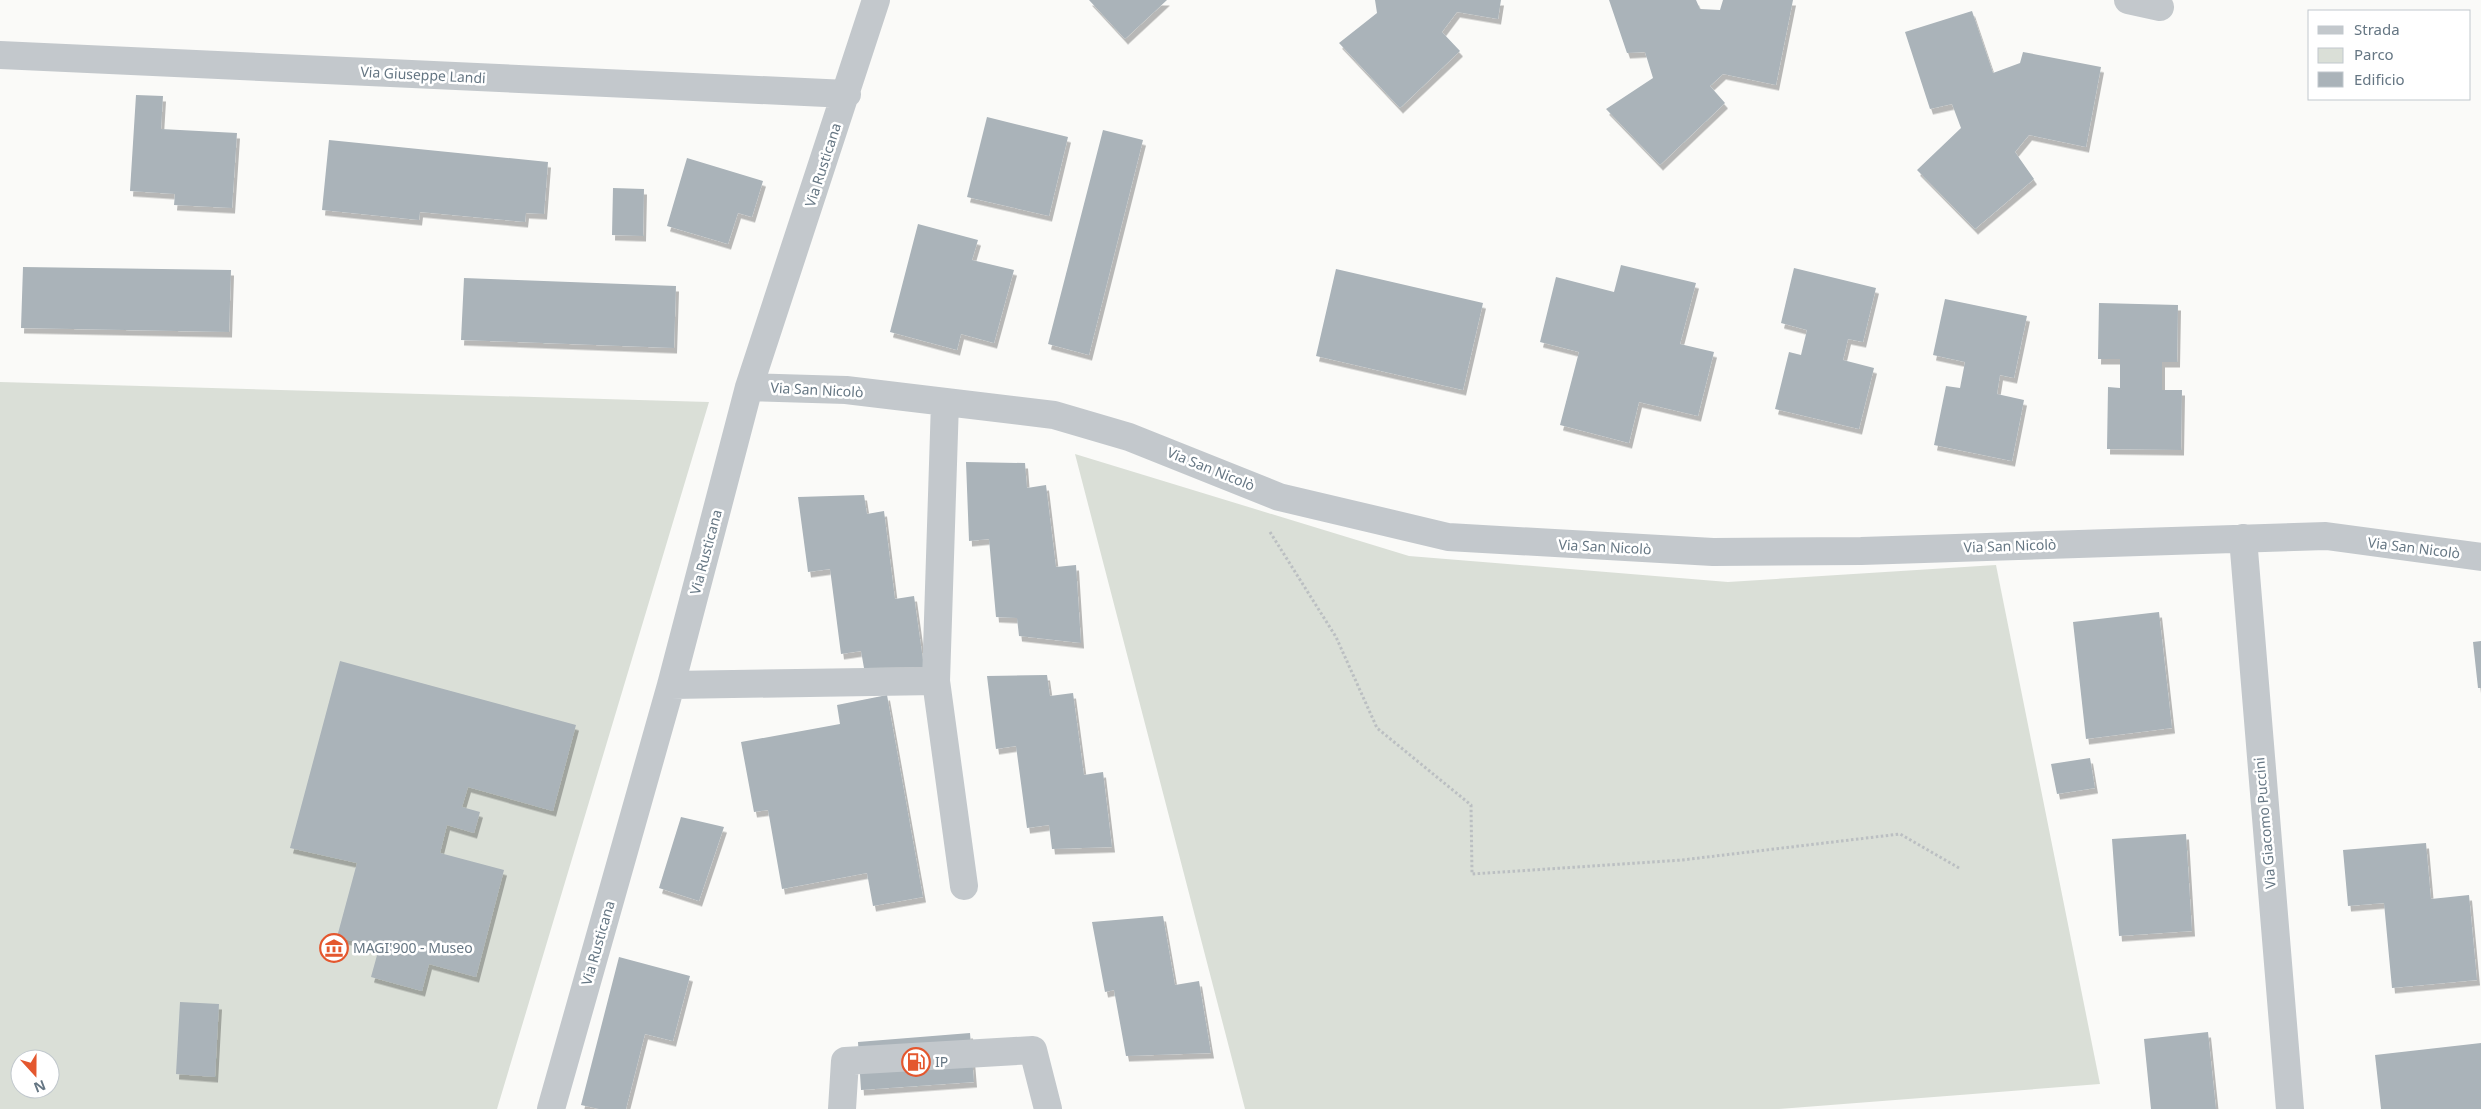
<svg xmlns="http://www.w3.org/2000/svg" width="2481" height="1109" font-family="'Noto Sans',sans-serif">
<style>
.green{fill:#dadfd7;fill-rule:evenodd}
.building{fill:#aab3b9;filter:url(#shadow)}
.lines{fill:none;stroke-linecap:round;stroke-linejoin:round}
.path{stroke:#bbbfc2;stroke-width:3;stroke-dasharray:2.5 2.5;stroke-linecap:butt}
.minor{stroke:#c3c8cc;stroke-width:28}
.labels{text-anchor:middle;stroke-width:5;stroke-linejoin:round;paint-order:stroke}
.street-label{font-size:14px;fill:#657683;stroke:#fff}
.poi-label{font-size:14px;fill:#657683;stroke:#fff;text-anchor:start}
</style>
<defs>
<filter id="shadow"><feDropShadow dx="3" dy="5.5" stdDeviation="0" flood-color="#0004"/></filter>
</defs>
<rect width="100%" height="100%" fill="#fafaf8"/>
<path class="green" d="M0,382L709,402L497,1109H0ZM20,1059H50V1089H20Z
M1075,454L1409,556L1728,582L1996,565L2100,1084L1779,1109H1245Z"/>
<path class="building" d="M1089,0H1167L1125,39Z
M1375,0H1501L1498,19L1457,12L1442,32L1460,51L1400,108L1339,43L1377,13Z
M1609,0H1696L1700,9L1720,10L1723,0H1793L1776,85L1723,74L1710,86L1725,103L1660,165L1606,109L1653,78L1645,52L1627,53Z
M1972,11L1993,73L2020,63L2023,52L2101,67L2086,147L2029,135L2015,152L2034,179L1975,229L1917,170L1961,128L1952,104L1930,109L1905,32Z
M136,95L163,96L161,129L237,133L232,208L174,205L175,194L130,191Z
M987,117L1068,137L1049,216L967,197Z
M1103,130L1143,140L1089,355L1048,344Z
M329,140L548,162L544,214L526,213L525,222L420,212L419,220L322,210Z
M687,158L763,181L752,217L738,213L728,244L667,226Z
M613,188L644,189L643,236L612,235Z
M918,224L978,240L972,260L1014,270L994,343L961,334L957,350L890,332Z
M1621,265L1696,283L1680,344L1714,352L1698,416L1639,402L1629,443L1560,425L1579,352L1540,342L1556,277L1614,292Z
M23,267L231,270L229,332L21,328Z
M1794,268L1876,288L1863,342L1848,339L1843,360L1874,368L1859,429L1775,409L1789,352L1801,355L1807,330L1781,323Z
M1336,269L1483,303L1463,390L1316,356Z
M464,278L676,286L674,348L461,340Z
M1945,299L2027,316L2014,378L2000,375L1997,394L2024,400L2012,461L1934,445L1946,386L1960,388L1965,362L1933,355Z
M2099,303L2178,305L2177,362H2162V390H2182L2181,450L2107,449L2108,387L2120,388V359H2098Z
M966,462L1025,463L1027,488L1046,485L1056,567L1076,565L1081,643L1019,636L1017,618L996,617L989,539L969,541Z
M864,495L867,514L884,511L895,599L914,596L924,667L864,668L861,651L841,654L830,569L808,572L798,497Z
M2159,612L2172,728L2086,739L2073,622Z
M2481,641V688H2478L2473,642Z
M340,661L576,725L553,811L468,787L462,807L480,812L474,833L447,825L440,853L504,870L476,977L429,964L422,991L371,977L379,948L337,937L357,863L290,848Z
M1047,675L1050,696L1073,693L1084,775L1103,772L1112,847L1052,849L1049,825L1027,828L1016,746L996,749L987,676Z
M887,695L923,897L873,906L867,873L782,889L768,810L754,812L741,742L840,724L837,705Z
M2090,758L2095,788L2057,794L2051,764Z
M681,817L724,827L699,901L659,888Z
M2186,834L2192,931L2119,936L2112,839Z
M2426,843L2431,899L2469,895L2477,980L2392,988L2384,903L2348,906L2343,850Z
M1163,916L1175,985L1199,981L1211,1053L1126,1056L1114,990L1105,992L1092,922Z
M619,957L690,976L673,1041L645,1034L626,1109H599L581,1105Z
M180,1002L219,1004L215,1077L176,1074Z
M2208,1032L2216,1109H2151L2144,1039Z
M970,1033L974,1082L861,1090L858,1042Z
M2481,1043V1109H2381L2375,1055Z"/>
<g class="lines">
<path class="path" d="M1270,532L1336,637L1377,728L1471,805L1472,874L1682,860L1900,834L1959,868"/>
<path class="minor" d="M2128,0L2160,7
M0,55L847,94
M749,387L846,390L1054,415L1129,437L1279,497L1448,537L1713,552L1861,551L2326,536L2481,557
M2243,538L2290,1109
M936,681L945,402
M671,685L936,681L964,886
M551,1109L671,685L749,387L876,0
M842,1109L845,1061L1033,1050L1048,1109"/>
</g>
<defs>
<symbol id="museum-ring" viewBox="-11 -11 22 22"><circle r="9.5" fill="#fff" stroke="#e4572e" stroke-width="1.5"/><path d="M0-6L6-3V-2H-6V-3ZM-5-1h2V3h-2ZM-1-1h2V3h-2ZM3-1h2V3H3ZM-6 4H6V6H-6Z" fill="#e4572e"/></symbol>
<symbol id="fuel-ring" viewBox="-11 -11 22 22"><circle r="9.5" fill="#fff" stroke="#e4572e" stroke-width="1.5"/><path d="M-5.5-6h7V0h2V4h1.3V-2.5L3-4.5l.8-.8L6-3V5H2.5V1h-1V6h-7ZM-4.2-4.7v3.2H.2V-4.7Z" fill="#e4572e"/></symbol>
</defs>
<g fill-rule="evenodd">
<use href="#museum-ring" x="318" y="932" width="32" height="32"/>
<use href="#fuel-ring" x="900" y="1046" width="32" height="32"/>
</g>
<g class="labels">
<g class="street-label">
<text transform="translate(423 75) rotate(3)" y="5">Via Giuseppe Landi</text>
<text transform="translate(823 165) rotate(-72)" y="5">Via Rusticana</text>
<text transform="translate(817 390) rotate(3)" y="5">Via San Nicolò</text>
<text transform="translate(1211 469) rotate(22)" y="5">Via San Nicolò</text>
<text transform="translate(2010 546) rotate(-2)" y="5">Via San Nicolò</text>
<text transform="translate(1605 547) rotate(3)" y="5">Via San Nicolò</text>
<text transform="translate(2414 548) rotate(7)" y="5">Via San Nicolò</text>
<text transform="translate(706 552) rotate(-75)" y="5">Via Rusticana</text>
<text transform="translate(2265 823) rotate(-95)" y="5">Via Giacomo Puccini</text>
<text transform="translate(598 943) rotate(-74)" y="5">Via Rusticana</text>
</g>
<g class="poi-label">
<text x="353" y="953">MAGI'900 - Museo</text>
<text x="935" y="1067">IP</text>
</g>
</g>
<rect x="2308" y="10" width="162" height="90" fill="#ffffff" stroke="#c1c8cd"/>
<rect x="2318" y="26" width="25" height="8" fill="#c3c8cc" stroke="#c1c8cd"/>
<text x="2354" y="35" font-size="15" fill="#657683">Strada</text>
<rect x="2318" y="48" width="25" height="15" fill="#dadfd7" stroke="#c1c8cd"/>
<text x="2354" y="60" font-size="15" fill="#657683">Parco</text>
<rect x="2318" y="72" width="25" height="15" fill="#aab3b9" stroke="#c1c8cd"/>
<text x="2354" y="85" font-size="15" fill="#657683">Edificio</text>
<g transform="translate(35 1074) rotate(159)"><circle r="24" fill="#ffffff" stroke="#c1c8cd"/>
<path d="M0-4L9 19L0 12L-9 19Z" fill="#e4572e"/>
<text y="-8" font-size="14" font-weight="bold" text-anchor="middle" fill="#657683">N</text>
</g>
</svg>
